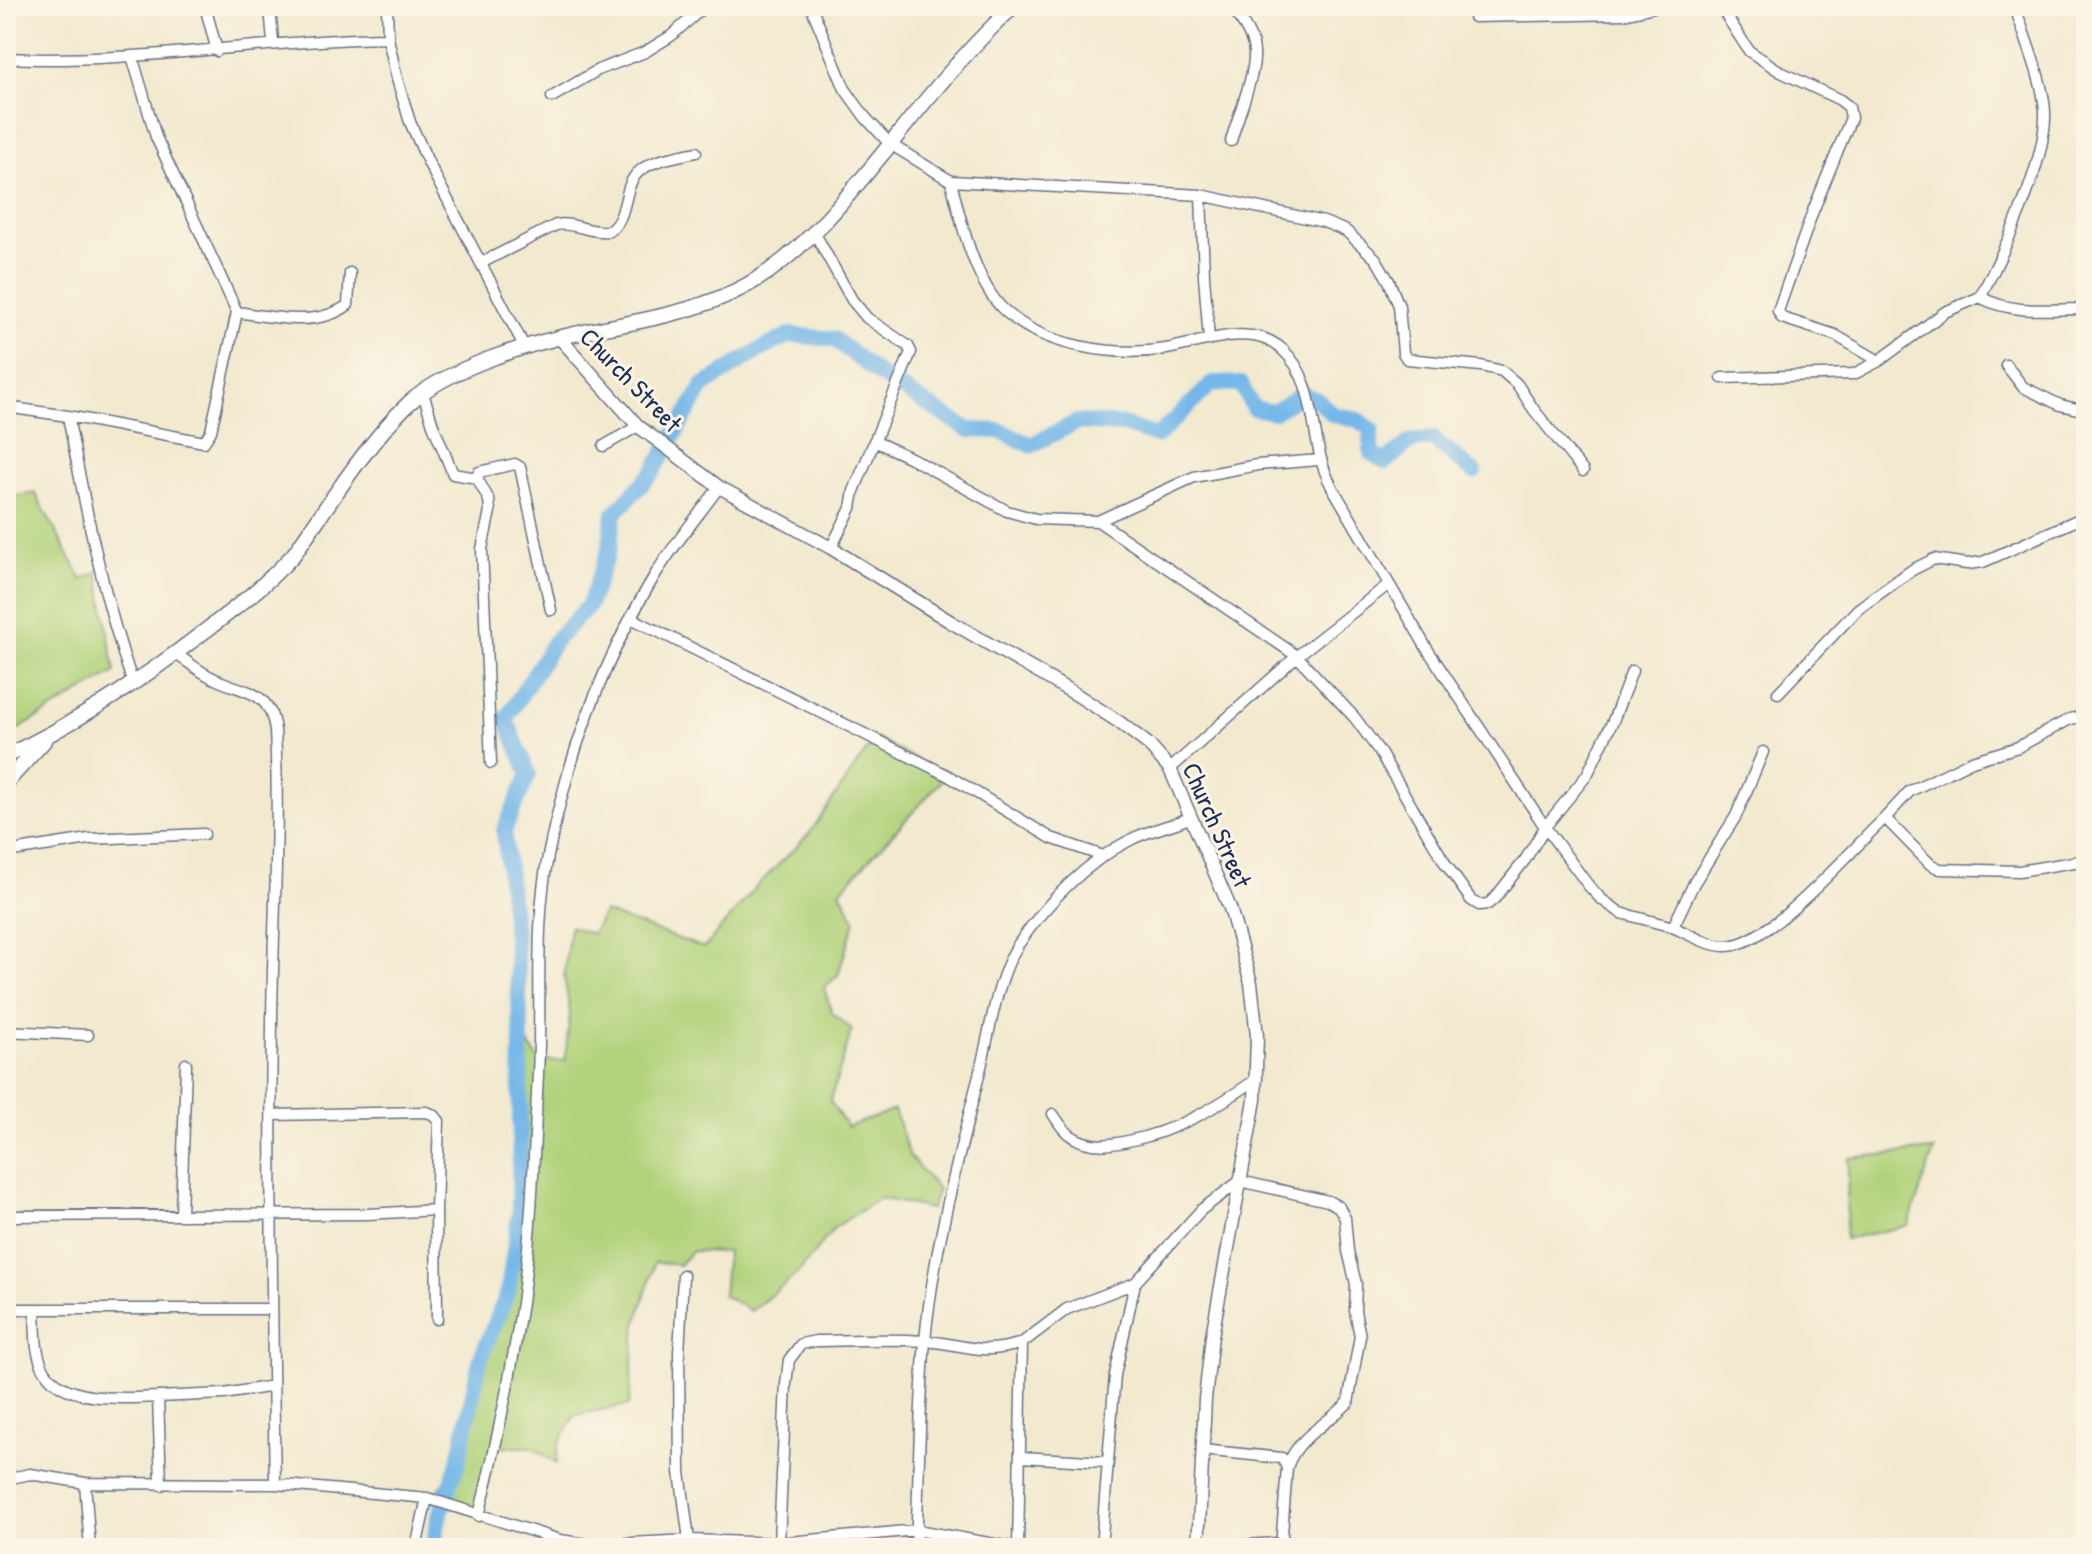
<svg xmlns="http://www.w3.org/2000/svg" width="2092" height="1554" font-family="'Patrick Hand',sans-serif">
<style>
.green{fill:#b1d27a;stroke:#66806c;stroke-width:2}
.lines{fill:none;stroke-linecap:round;stroke-linejoin:round}
.river{stroke:#74b7e9;stroke-width:16}
.minor-casing{stroke:#667086;stroke-width:13}
.major-casing{stroke:#667086;stroke-width:15}
.highway-casing{stroke:#667086;stroke-width:17}
.minor{stroke:#fff;stroke-width:10}
.major{stroke:#fff;stroke-width:12}
.highway{stroke:#fff;stroke-width:14}
.labels{text-anchor:middle;stroke-width:6;stroke-linejoin:round;paint-order:stroke}
.street-label{font-size:26px;fill:#1b2f5e;stroke:#fcf5e5}
</style>
<rect width="100%" height="100%" fill="#fcf5e5"/>
<filter id="ink" filterUnits="userSpaceOnUse"><feTurbulence type="fractalNoise" baseFrequency=".0125" numOctaves="2"/><feDisplacementMap in="SourceGraphic" scale="16" xChannelSelector="R" yChannelSelector="G"/><feConvolveMatrix kernelMatrix="1 2 1 2 8 2 1 2 1" color-interpolation-filters="sRGB"/></filter>
<filter id="wash" filterUnits="userSpaceOnUse"><feTurbulence type="fractalNoise" baseFrequency=".006" numOctaves="4" result="noise"/><feDisplacementMap in="SourceGraphic" scale="32" xChannelSelector="R" yChannelSelector="G"/><feGaussianBlur stdDeviation="1.8" result="paint"/><feColorMatrix in="noise" values="0 0 0 0 0 0 0 0 0 0 0 0 0 0 0 0 0 1.4 0 .05"/><feComposite in="paint" operator="in"/></filter>
<g filter="url(#wash)">
<rect width="100%" height="100%" fill="#f2e9cf"/>
<path class="green" d="M35,493L82,580L98,572L115,672L12,733H6V498Z
M875,738L947,775L840,891L855,920L838,975L824,988L832,1013L852,1030L830,1101L847,1127L894,1110L910,1157L938,1189L931,1209L880,1198L834,1228L797,1274L751,1311L723,1295L727,1252L692,1251L679,1265L655,1262L636,1325L629,1405L575,1415L558,1445L557,1464L532,1447H496L479,1516L433,1499L459,1460L480,1360L508,1292L519,1215L521,1032L539,1060L565,1061L570,1012L564,976L570,926L592,934L604,912L704,948L757,886L809,834Z
M1934,1150L1908,1226L1845,1239L1849,1158Z"/>
<g class="lines">
<path class="river" d="M433,1548L439,1517L459,1460L480,1360L508,1292L519,1215L521,1032L515,937L504,830L529,774L506,719L554,642L589,605L609,550L614,514L653,472L703,386L756,352L790,335L834,339L881,376L969,430L1001,431L1031,445L1077,422L1123,425L1157,436L1213,383L1241,384L1253,408L1274,412L1302,394L1318,400L1332,414L1358,420L1371,429V453L1385,462L1410,442L1432,438L1474,472"/>
</g>
</g>
<g filter="url(#ink)">
<g class="lines">
<defs>
<path id="minor" d="M205,6L217,51
M270,6L273,43
M387,6L388,38
M811,6L845,89L865,117L890,144L951,181L1201,195L1324,222L1346,231L1376,259L1389,281L1399,306L1403,353L1407,359L1481,366L1502,371L1517,384L1534,410L1583,471
M1720,6L1749,51L1781,72L1840,100L1849,107L1851,118L1813,211L1778,311L1782,318L1835,335L1879,361
M1474,17L1624,14L1658,6
M6,58C134,64 261,40 388,38L397,79L410,122L428,162L524,346
M552,97L598,70L645,52L671,36L705,6
M1231,141C1237,118 1256,74 1254,52C1253,35 1240,20 1231,6
M951,181C960,219 975,283 1004,310C1043,347 1115,357 1166,349C1202,343 1252,321 1283,350C1320,384 1308,443 1331,485L1426,647L1545,827L1588,885L1601,899L1621,913L1673,927L1694,883L1736,816L1763,752
M1201,195L1204,276L1209,340
M814,232L852,300L867,318L908,346L911,352L854,491L851,508L831,548
M481,263L556,225C573,221 590,234 609,231C630,218 621,184 641,170C655,159 679,156 696,152
M1980,297C2013,315 2049,309 2086,309
M237,312C273,317 317,328 348,305L350,273
M2006,365L2023,387L2060,405L2086,411
M1722,378L1854,374L1879,361L1945,312L1980,297C2003,255 2047,160 2045,112C2044,82 2024,37 2015,6
M423,393L433,425L453,474L477,478
M6,407L68,416C85,507 103,596 133,684
M68,416L204,442L211,431L237,312L156,137L132,56
M874,441L911,458L1007,511L1036,519L1098,521L1297,656L1355,718L1379,751L1445,863L1471,900L1479,905L1488,904L1495,898L1525,860L1545,827L1587,775L1613,721L1632,671
M604,446L638,426
M1098,521L1194,477L1257,465L1319,460
M631,618L947,775L1051,838L1103,856
M176,654C188,662 200,672 213,678C245,694 269,688 275,730C280,827 273,924 272,1022C270,1176 272,1330 275,1484
M1778,693L1858,609L1912,570L1934,559L1967,564L1983,562L2086,516
M491,763L482,549L490,511L489,500L477,478L479,472L515,464L520,467L551,610
M1170,769L1297,656L1389,584
M1885,818L1910,791L1972,761L2018,747L2070,719L2086,716
M6,852L89,839L204,834
M1673,927C1688,934 1707,945 1724,946C1768,949 1853,847 1885,818L1930,864L1940,869L2019,871L2086,860
M6,1031L88,1035
M1053,1114C1059,1123 1064,1132 1073,1137C1091,1148 1110,1145 1128,1141C1178,1131 1216,1107 1257,1079
M272,1115L427,1112L434,1115L439,1121L436,1210
M181,1214L186,1064
M6,1216L368,1214L436,1210L437,1319
M683,1275L679,1354L680,1472L689,1540
M6,1309H271
M35,1309C36,1328 34,1354 45,1371C66,1404 123,1398 158,1397L161,1485
M158,1397L224,1394L273,1386
M1202,1450L1282,1458L1287,1467
M1021,1457L1106,1462
M6,1479L30,1474L85,1483L275,1484L427,1498L560,1540L593,1545L689,1540L779,1543L917,1530L1016,1548
M85,1483L90,1548
M479,1516C496,1446 511,1375 522,1303C532,1227 534,1150 538,1074C542,1002 534,927 548,856C568,756 602,662 655,575C674,544 698,516 719,487
M779,1543L786,1384L789,1360L801,1344L816,1341C852,1341 888,1338 923,1341C964,1343 978,1357 1022,1343
M416,1548L427,1498
M916,1548C919,1479 919,1410 925,1341C933,1252 959,1155 981,1067C990,1031 997,977 1018,945C1046,903 1086,862 1132,839C1150,830 1171,826 1189,818
M1018,1548L1022,1343L1067,1309L1135,1283L1201,1210L1240,1181L1328,1201L1339,1207L1345,1218L1348,1251L1356,1284L1355,1311L1360,1336L1348,1403C1326,1425 1298,1436 1287,1467L1281,1548
M1101,1548L1115,1375L1135,1283
M1213,1548C1257,1544 1300,1539 1344,1548"/>
<path id="major" d="M559,337L638,426L719,487L831,548L951,622L1077,695L1119,722L1148,744L1170,769L1230,908L1251,983L1257,1036L1255,1100L1212,1336L1205,1399L1198,1548"/>
<path id="highway" d="M6,756C78,723 143,679 205,631C237,607 268,583 294,554C327,507 367,443 408,404C447,368 528,344 579,333C644,320 713,311 768,272C817,237 855,187 893,141C930,94 970,46 1014,6
M6,783L44,741"/>
</defs>
<use href="#minor" class="minor-casing"/>
<use href="#major" class="major-casing"/>
<use href="#highway" class="highway-casing"/>
<use href="#minor" class="minor"/>
<use href="#major" class="major"/>
<use href="#highway" class="highway"/>
</g>
</g>
<g class="labels">
<g class="street-label">
<text transform="translate(631 380) rotate(46)" y="9">Church Street</text>
<text transform="translate(1217 825) rotate(66)" y="9">Church Street</text>
</g>
</g>
<rect width="2092" height="1554" fill="none" stroke="#fcf5e5" stroke-width="32"/>
</svg>
